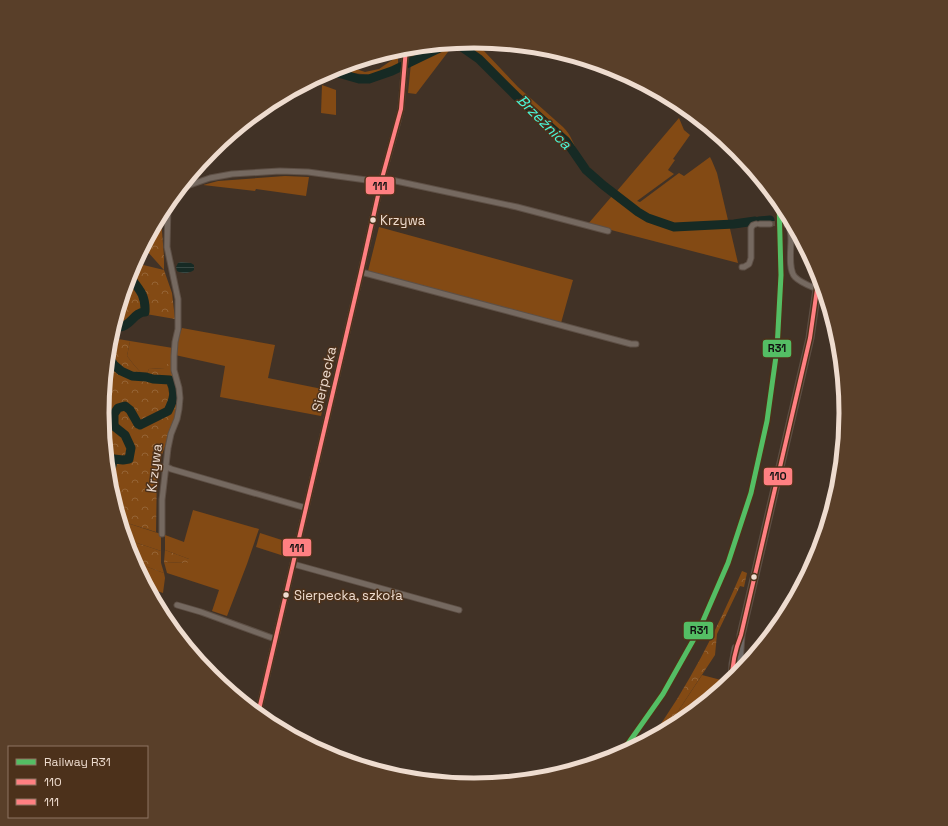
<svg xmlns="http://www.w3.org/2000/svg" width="948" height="826" font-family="'Space Grotesk',sans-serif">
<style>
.green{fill:#834a14}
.forest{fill:url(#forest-crowns)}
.water{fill:url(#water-rules)}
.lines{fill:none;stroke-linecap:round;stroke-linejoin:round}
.river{stroke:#162a24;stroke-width:9}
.minor-tunnel{stroke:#5b4c3f;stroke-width:5;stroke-dasharray:5 2.5;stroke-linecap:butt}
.minor-casing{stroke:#5e5046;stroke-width:7}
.major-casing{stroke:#5e5046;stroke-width:9}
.minor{stroke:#756960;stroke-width:5}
.major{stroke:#6e6966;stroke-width:7}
.bus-1-casing{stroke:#4c311b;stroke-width:7}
.bus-2-casing{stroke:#4c311b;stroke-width:7}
.bus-1{stroke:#ff8082;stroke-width:4}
.bus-2{stroke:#ff8082;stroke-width:4}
.rail-1-casing{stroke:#4c311b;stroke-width:8}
.rail-1{stroke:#54be64;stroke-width:5}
.bus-dot{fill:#eedccf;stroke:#4c311b;stroke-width:1.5}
.labels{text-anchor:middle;stroke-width:3;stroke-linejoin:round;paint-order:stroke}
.bus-label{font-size:13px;fill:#eedccf;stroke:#4c311b;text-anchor:start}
.street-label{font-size:14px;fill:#eedccf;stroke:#4c311b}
.water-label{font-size:15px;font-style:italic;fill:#4af7d9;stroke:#4c311b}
.rim{fill:none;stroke:#eedccf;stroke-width:5}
.line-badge{stroke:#4c311b;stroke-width:1.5}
.pale-badge-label{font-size:11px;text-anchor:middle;font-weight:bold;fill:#111}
</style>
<defs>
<pattern id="forest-crowns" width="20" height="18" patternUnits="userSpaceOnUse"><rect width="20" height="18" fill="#834a14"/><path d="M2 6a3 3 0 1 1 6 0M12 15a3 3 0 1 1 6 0" fill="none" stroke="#956435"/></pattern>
<pattern id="water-rules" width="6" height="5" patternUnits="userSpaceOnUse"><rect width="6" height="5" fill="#162a24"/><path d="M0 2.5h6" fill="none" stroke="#384843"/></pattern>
</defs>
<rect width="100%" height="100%" fill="#413226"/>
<path class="green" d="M473,41L484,51L518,87L563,127C572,136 573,144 579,154C588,169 603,180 617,191L679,118L684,130L690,135L673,159L675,160L668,170L674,174L637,201L640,202L679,173L684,176L710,157L712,161L717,173L738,263L588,224L612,196L588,175L563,142L551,131L521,106L481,65L467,53L459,48H451L416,94L408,93L412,53L426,46Z
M322,85L336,90V115L321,113Z
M285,176L309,177L306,196L256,189L255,191L203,185L218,181Z
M379,227L573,280L561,323L368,271Z
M182,328L275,345L268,378L327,390L321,416L220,397L225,366L175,355L178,339Z
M130,341L173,348V364L165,368L149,369L146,376L143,375L134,365L127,356Z
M193,510L259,529L247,564L227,616L212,611L219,590L167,573L164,562L185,563L189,559L165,550V535L184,542Z
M124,522L161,534V551L125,539L122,527Z
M260,533L288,542L284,556L256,547Z
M134,562L164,573L165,578L163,593L148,588Z
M702,675L721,680L719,691L680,722L665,731Z"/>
<path class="forest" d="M398,56V65L396,67L375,75L338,72L340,67L353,63L356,69L365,72L379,69Z
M161,218L164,257V270L172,293L175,319L146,314C149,298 138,286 129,274L135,263L164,270L147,251L142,249L150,234Z
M126,283L135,286C143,297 144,298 144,311C132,311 131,324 121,325C119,325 116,325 114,324Z
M112,338L130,341L127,356L134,365L143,375H132L122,371L113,362L111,358L112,349L111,341Z
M109,342L110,349L109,360L113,367H115L120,372L132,377L146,378L152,381L169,382L173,388V393L167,411L140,425L139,424L132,410L125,406L118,407L113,413V424L115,428L124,436L130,448L128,458L123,459L114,458C109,466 110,476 109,485L103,427L107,421L102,411Z
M165,364H173L179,397L177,414L171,429L157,469L156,532L124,522L122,527L116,508L117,503L116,498L112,495L111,491L112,473V467L115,460C119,460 127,462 130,458C135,453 130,440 126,435C122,430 117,429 114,424C117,415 113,411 124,408L126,409L138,426L140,427L170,411C177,401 176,389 170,378L158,379L146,376L149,369L165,368Z
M125,539L161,551V563L164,573L134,562L130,555Z
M165,550L189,559L190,562L185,563L164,562Z
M742,571L747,573L744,587L740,586L717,634L715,655L665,731L651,738C688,687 717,630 742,571Z"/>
<path class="water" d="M181,262L191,263L194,265V270C188,274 183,274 177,271L176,267L178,263Z"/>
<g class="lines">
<path class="river" d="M339,67L337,72L338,73L359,79H369L392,71L448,44L453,43L459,45L479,59L516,96L566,141L586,170L603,185L638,212L648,218L674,227L734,224L755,221
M782,220L792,223
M759,221L770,220
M114,325C116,325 118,327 120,327C131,326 134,312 145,312C146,295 139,289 129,276
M110,489C111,480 110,466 114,459L123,460L129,459L131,448L125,435L115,427L114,424V414L118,408L125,406L130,410L138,424L140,425L168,411C174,399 176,392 170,380L153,379L146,377L132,376L121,371L114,365L110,359L111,335
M113,497C115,499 118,503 116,507"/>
<path class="minor-tunnel" d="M770,224L782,223"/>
<defs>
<path id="minor" d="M382,178L517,207L608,231
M175,193L184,187L210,178L232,174L280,171L308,172L381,182
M157,221L168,209
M782,223L788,225C791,230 791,235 791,240C791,250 788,270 795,277C801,283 810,286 817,289
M760,224H770
M742,267H744L749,264L751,258V228L753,225L756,224
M361,272L631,344H636
M165,466L171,469L306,508
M162,534V500L168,448L171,434L177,419L179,409L180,398L179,388L174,370V356L175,342L178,329V299L167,247L168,205L175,194
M293,564L459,610
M177,605L201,612L275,639
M258,714L361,272L381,182L398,121L401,109L406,48"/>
<path id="major" d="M740,672L739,664L741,635L810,338L817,289L818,271
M732,680L733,664L736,648"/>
</defs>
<use href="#minor" class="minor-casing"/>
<use href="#major" class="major-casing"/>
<use href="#minor" class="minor"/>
<use href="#major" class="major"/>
<defs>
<path id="bus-1" d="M732,680C732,664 735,650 741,635L810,338L817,289L818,272"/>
<path id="bus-2" d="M258,714L361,272L381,182L401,109L406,48"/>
</defs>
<use href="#bus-1" class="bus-1-casing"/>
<use href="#bus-2" class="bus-2-casing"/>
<use href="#bus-1" class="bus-1"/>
<use href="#bus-2" class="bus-2"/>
<defs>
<path id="rail-1" d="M620,755L663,694L699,630L728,563L751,493L767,421L777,349L781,275L779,201"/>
</defs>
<use href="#rail-1" class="rail-1-casing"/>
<use href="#rail-1" class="rail-1"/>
</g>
<g class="bus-dot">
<circle cx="373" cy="220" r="3.5"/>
<circle cx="754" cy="577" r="3.5"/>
<circle cx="286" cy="595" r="3.5"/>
</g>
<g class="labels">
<g class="bus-label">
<text x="380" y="225">Krzywa</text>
<text x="294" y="600">Sierpecka, szkoła</text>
</g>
<g class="street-label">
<text transform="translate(324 379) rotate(-77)" y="5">Sierpecka</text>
<text transform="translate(154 468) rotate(-83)" y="5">Krzywa</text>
</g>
<g class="water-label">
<text transform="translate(544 122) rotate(45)" y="5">Brzeźnica</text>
</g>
</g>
<path d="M0 0H948V826H0ZM109 413a365 365 0 1 1 730 0a365 365 0 1 1-730 0Z" fill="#593f29" fill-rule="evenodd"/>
<path class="rim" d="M109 413a365 365 0 1 1 730 0a365 365 0 1 1-730 0Z"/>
<g class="line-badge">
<rect x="365" y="176" width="30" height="19" rx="4" fill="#ff8082"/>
<rect x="762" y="339" width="30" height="19" rx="4" fill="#54be64"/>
<rect x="763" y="467" width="30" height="19" rx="4" fill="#ff8082"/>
<rect x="282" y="538" width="30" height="19" rx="4" fill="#ff8082"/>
<rect x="683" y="621" width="31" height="19" rx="4" fill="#54be64"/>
</g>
<g class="pale-badge-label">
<text x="380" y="190">111</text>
<text x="777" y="352">R31</text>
<text x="778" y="480">110</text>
<text x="297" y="552">111</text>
<text x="699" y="634">R31</text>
</g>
<rect x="8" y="746" width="140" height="72" fill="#4c311b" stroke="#8d7563"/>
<rect x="16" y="759" width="20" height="6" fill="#54be64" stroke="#8d7563"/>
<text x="44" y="766" font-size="12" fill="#eedccf">Railway R31</text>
<rect x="16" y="779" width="20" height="6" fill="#ff8082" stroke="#8d7563"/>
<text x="44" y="786" font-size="12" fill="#eedccf">110</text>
<rect x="16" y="799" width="20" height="6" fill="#ff8082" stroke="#8d7563"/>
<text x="44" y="806" font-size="12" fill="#eedccf">111</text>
</svg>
